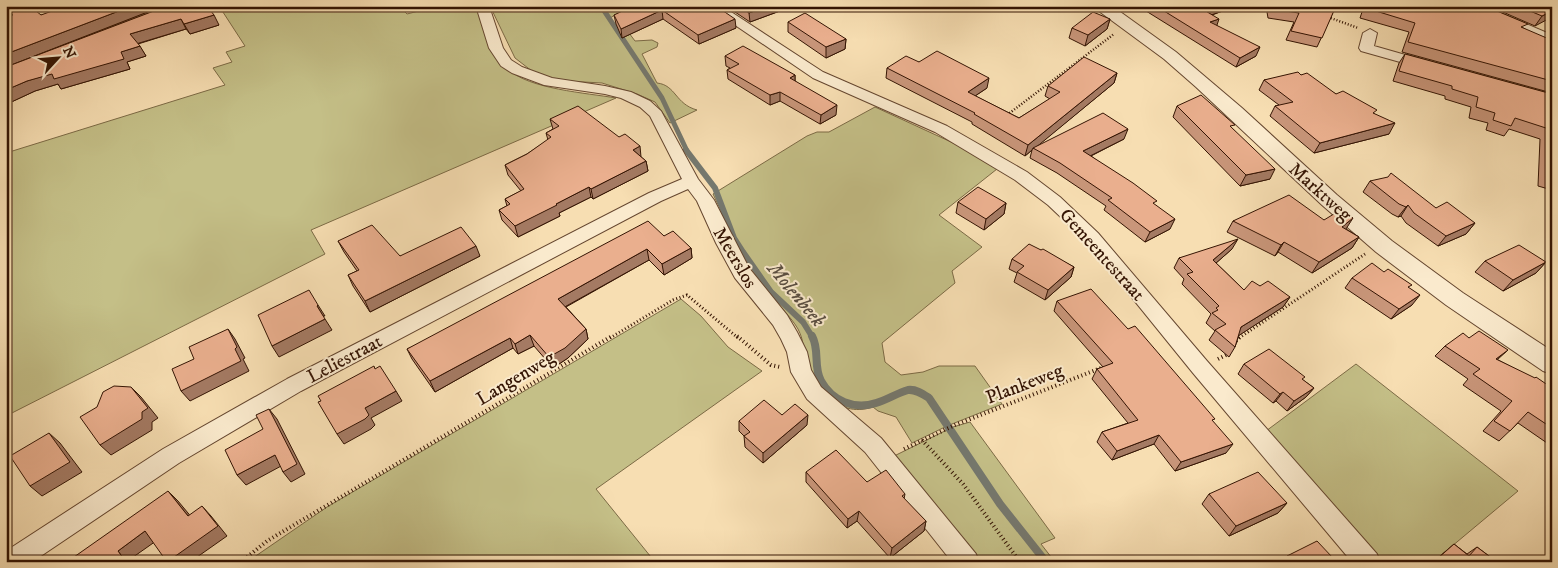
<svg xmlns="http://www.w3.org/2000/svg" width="1558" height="568" font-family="'IM FELL DW Pica',serif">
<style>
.green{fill:#c4bf87;stroke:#7c6a45}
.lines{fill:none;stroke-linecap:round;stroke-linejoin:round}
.stream-far2{stroke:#75786e;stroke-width:5}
.stream-far1{stroke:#75786e;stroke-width:6}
.stream{stroke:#75786e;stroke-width:8}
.minor-casing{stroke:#65462f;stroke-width:2}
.tertiary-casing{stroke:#65462f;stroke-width:2}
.path-far2{stroke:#341403;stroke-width:2.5;stroke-dasharray:1 2;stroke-linecap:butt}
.path-far1{stroke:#341403;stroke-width:3;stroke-dasharray:1 2.5;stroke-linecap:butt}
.path{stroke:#341403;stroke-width:4;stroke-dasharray:1 3;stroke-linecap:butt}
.minor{fill:#faeacd;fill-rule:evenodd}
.tertiary{fill:#faeacd;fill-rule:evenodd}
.wall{fill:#c9967a;stroke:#341403}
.shaded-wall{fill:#a47a63;stroke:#341403}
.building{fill:#eaaf8e;stroke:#341403}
.labels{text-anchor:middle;stroke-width:4;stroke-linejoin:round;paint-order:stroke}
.street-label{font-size:19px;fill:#341403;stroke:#faeacd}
.water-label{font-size:20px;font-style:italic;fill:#5a4e42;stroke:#faeacd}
</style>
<rect width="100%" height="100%" fill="#f7deb2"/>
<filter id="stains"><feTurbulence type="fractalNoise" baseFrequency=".004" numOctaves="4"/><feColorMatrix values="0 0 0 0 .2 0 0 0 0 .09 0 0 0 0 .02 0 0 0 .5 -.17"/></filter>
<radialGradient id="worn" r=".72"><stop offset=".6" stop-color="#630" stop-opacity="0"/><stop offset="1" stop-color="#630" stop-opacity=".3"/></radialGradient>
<path class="green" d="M219,6H326L328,8L335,6H399L407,14L438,6H477L508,69C528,89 587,93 616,98L311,230L325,254L6,416V153L225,85L213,68L232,62L226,52L245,46Z
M490,6H631L610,18L620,34L629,33L635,41L652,40L658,43L657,47L642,54L657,83C676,85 675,104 697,110L670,123L655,102L637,94L602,83L566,81L537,75L515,58Z
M875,107L962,147L997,169L939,215L982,247L952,271L955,283L882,343L885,362L901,375L923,372L939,366H975L1002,404L947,426L912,443L896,417L878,411L873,407C855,413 839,408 824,395C819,390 805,365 804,358C803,346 804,341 798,329C790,315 776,304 767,291C745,261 729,227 713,194L807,136L817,132H829Z
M681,299L701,316L728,347L762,371L596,489L655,562H247L327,507Z
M1356,364L1518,491L1433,562H1383L1358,535L1266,431Z
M970,422L1055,538L1041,544L1055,562H973L888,459L953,427Z"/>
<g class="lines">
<path class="stream-far2" d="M601,6L662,98L687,151"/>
<path class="stream-far1" d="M686,150L715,188L734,238L743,252L771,292L803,322L813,338"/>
<path class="stream" d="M812,336C820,350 813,367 821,381C832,401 854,410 876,403C887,400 897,393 908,390C916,389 923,394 929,398L1000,504L1046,562"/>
<defs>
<path id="minor" d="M476,6H489L503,48L511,60L522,67L552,78L605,86L631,92L650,101L661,111L698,179L714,200L749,268L787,315L797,332L807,352L811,370L821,387L881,438L976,554L979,562H952L865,452L807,399L791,372L787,352L781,339L773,325L735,278L716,243L697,201L688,189L661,201L301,391L179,463L32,562H6V551L163,449L287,379L649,193L682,179L650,116L640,107L621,98L605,94L544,85L512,73L501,66L489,48Z
M707,6H722L823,72L947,126L1027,172L1060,197L1098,233L1207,361L1377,554L1380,562H1352L1193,373L1086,241L1048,205L1015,180L935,132L813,78Z
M1466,6H1484L1552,35V44L1467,9Z
M1370,29L1377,33L1374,46L1430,62L1432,65L1430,68L1425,69L1361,51L1359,48L1363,33Z"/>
<path id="tertiary" d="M1092,6H1112L1176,52L1242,108L1337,195L1392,241L1463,293L1552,351V374L1543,371L1446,305L1376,252L1322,205L1196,87L1164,59Z"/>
</defs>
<use href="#minor" class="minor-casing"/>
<use href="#tertiary" class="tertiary-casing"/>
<path class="path-far2" d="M1328,17L1358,28
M1007,115L1114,34"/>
<path class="path-far1" d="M610,338L673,300L687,295L738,338
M1239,338L1365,254"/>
<path class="path" d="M737,336L771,365L780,367
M1236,341L1241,336
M1218,359L1230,353
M922,440L963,484L1020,562
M904,449L955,425L1106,366
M241,562L267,541L612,336"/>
<use href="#minor" class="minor"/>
<use href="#tertiary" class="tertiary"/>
</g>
<path class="wall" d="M6,6L41,15L163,6L11,65L167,6L219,25L190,34L186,29L138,44L146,56L127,62L130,69L61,89L58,84L35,91L7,104L9,108L6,109L7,25L6,23V17L10,16L6,13Z
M716,6L736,28L699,44L663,19L622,38L616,24L614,15Z
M726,6H788V8L750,22Z
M994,6H1003L1002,10Z
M1138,6H1229L1228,9L1212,15L1217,26L1256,56L1236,67Z
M1266,6H1336L1317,47L1286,40L1294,22L1268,18Z
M1364,6H1485L1525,29L1548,45H1552V93L1402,52L1409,32L1360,18Z
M1489,6H1552L1535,26Z
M1110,19L1107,29L1085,46L1069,38L1072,28Z
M788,22L846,39L845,49L826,58L788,32Z
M1405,54L1552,94V190L1538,186L1540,139L1509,129L1504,136L1486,130L1488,123L1469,118L1471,107L1445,99V96L1393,81L1399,63Z
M725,56L795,75V81L836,115L820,124L780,101L770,105L728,79L727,70L730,68L726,66Z
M919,62L987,88L975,96L1019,118L1050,99L1045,96L1048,86L1117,73L1114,83L1037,146L1124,139L1091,156L1155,205L1170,229L1145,242L1104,210L1106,206L1057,173L1030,158L1032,150L1025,156L972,124V122L886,78L887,68Z
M1301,75L1336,94L1375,114L1389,134L1314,153L1270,116L1275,106L1279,105L1259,90L1264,80Z
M1177,106L1233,129L1270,179L1240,186L1173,117Z
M550,119L641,157L646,161L648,171L593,199L591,197L559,213L560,216L518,237L502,220L499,210L507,206L505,199L521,191L508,175L505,165L527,154L548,140L546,133L553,129Z
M1370,181L1436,208L1475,223L1466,234L1438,246L1406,223L1401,216L1398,217L1392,214L1363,192Z
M958,202L1006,203L1004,214L984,230L956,213Z
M1324,220L1346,229L1359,237L1352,248L1312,273L1278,252L1275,256L1227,232L1233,221Z
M664,236L691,248L692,258L664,275L649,260L566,307L586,329L588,339L568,358L553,368L534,346L518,354L513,348L435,392L412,359L407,349Z
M338,241L400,256H480L370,312L353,286L348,275L357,271L344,252Z
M1232,249L1216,263L1244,290L1260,286L1290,297L1283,307L1239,335L1235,347L1229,357L1209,340L1215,331L1206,323L1211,314L1182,284L1184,279L1174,268L1179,258Z
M1041,250L1074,267L1071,277L1045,300L1014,282L1017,273L1009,269L1012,259Z
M1485,261L1546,262L1536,273L1503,291L1475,272Z
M1352,278L1409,288L1412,305L1391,319L1345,288Z
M1057,301L1213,422L1226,453L1175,471L1154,444L1112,460L1097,442L1102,432L1128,423L1092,379L1097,369L1103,367L1054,311Z
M1445,346L1498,360L1552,388V442L1550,441L1547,443L1518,423L1499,441L1483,431L1501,411L1463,385L1468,379L1435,356Z
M1244,364L1303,380L1314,388L1306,397L1287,411L1276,401L1273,403L1238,374Z
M782,415L807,425L763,463L745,447L744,436L739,431V421Z
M806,472L867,482L905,494L904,499L926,521L924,531L890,558L857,521L847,528L806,482Z
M1209,494L1287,503L1278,513L1229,536L1202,504Z
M1454,544L1467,554L1477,547L1497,562H1433Z
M1287,556L1331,560L1332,562H1282Z"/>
<path class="shaded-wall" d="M132,6H163L6,67V54Z
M768,6H788V8L750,22L749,13Z
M1214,6H1229L1228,9L1200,19L1204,10Z
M662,10L663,19L622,38L621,29Z
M1552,11V17L1535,26L1542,16Z
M214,15L219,25L190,34L184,24Z
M181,19L186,29L136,44L130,34Z
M735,19L736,28L699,44L698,35Z
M1110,19L1107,29L1085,46L1088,35Z
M1219,19L1216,28L1210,22Z
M846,39L845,49L826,58V47Z
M140,46L146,56L127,62L130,69L61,89L58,84L35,91L7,104L9,108L6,109V90L27,81Z
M1260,47L1256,56L1236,67L1240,58Z
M1117,73L1114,83L1034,149L1033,148L1032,150L1025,156L1028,145Z
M795,75V85L790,78Z
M989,78L987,88L966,102L968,92Z
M780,92V101L770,105V95Z
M837,105L836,115L820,124L821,115Z
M1395,123L1389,134L1314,153L1320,143Z
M1128,129L1124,139L1080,161L1083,151Z
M640,146L641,157L633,150Z
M646,161L648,171L593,199L591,189Z
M1275,169L1270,179L1240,186L1246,175Z
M589,187L591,197L559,213L560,216L518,237L515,226L556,204Z
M1006,203L1004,214L984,230L986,219Z
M1408,205L1401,216L1398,217L1406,207Z
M1353,218L1346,229L1335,237L1342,227Z
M1175,219L1170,229L1145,242L1150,232Z
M1475,223L1466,234L1438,246L1446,236Z
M1359,237L1352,248L1312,273L1319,262Z
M1238,239L1232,249L1207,271L1213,260Z
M1284,242L1278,252L1275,256L1281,245Z
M476,246L480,256L370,312L365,301Z
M691,248L692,258L664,275L662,264Z
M647,249L649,260L561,309L558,299Z
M1546,262L1536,273L1503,291L1513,280Z
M1074,267L1071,277L1045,300L1048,290Z
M1420,295L1412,305L1391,319L1399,309Z
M1290,297L1283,307L1235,338L1241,327Z
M318,305L325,316H323L317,306Z
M325,319L332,330L279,357L272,346Z
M228,329L235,339L245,358L243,359L249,371L190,401L181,391L235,349Z
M586,329L588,339L568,358L553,368L549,357Z
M530,335L534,346L518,354L515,344Z
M510,338L513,348L435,392L430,381Z
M1508,350L1497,360L1496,359Z
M131,387L141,397L158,418L152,422V430L111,455L100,445Z
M1314,388L1306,397L1287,411L1294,401Z
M396,391L402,401L371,418L375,425L371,429L344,444L337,434L365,408Z
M1283,392L1276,401L1273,403L1280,394Z
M269,409L277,419L305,474L291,482L283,472Z
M808,415L807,425L763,463V453Z
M49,433L60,443L82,472L42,496L30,486Z
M1159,435L1154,444L1112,460L1117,451Z
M1233,444L1226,453L1175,471L1181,462Z
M275,455L283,465L246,485L237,475Z
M168,491L178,501L198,525L188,516Z
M1287,503L1278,513L1229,536L1236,526Z
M202,506L211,516L227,536L190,562H167Z
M859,511L857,521L847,528L848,519Z
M926,521L924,531L890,558L892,548Z
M145,531L156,541L129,560L130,562H126L118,551Z"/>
<path class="building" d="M6,6H30L41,15L66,6H132L6,54V25L9,24L6,22V17L13,15L6,9Z
M167,6H207L214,15L184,24L181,19L130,34L140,46L121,52L124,59L54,79L52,74L27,81L6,90V67Z
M633,6H716L735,19L698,35L662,10L621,29L614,15Z
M739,6H768L749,13Z
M1156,6H1214L1204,10L1219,19L1210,22L1260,47L1240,58Z
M1272,6H1336L1322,38L1291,31L1299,13L1272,9Z
M1366,6H1485L1528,24L1521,27L1549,39L1548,45H1552V81L1408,42L1415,23L1366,8Z
M1518,6H1552V11L1542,16Z
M1093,12L1110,19L1088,35L1072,28Z
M805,13L846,39L826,47L788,22Z
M743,46L795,75L790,78L837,105L821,115L780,92L770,95L727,70L739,64L725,56Z
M937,51L989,78L968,92L1019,118L1060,92L1048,86L1084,57L1117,73L1028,145L974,114L975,113L887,68L906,56L919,62Z
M1405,54L1552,94V177L1547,175L1549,129L1515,118L1511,126L1493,120L1495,113L1476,107L1478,97L1452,89V86L1399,71Z
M1298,72L1301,75L1307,73L1336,94L1343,91L1377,110L1373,113L1395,123L1320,143L1275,106L1293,102L1264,80Z
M1201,95L1235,125L1230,126L1275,169L1246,175L1177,106Z
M578,106L619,137L625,134L640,146L633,150L646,161L591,189L589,187L556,204L557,205L515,226L499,210L510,204L505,199L524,189L505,165L527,154L551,137L546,133L559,126L550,119Z
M1103,113L1128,129L1083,151L1133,183L1157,201L1153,203L1175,219L1150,232L1108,200L1112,198L1060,163L1033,148Z
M1391,173L1436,208L1447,202L1475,223L1446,236L1414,213L1408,205L1406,207L1399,204L1370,181L1388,177Z
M978,187L1006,203L986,219L958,202Z
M1289,195L1324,220L1342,209L1353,218L1342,227L1359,237L1319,262L1284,242L1281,245L1233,221Z
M648,221L664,236L673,231L691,248L662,264L647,249L558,299L586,329L565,348L549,357L530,335L515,344L510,338L430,381L407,349Z
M372,225L400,256L461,227L476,246L365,301L348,275L359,270L338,241Z
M1238,239L1213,260L1244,290L1252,281L1260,286L1268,281L1290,297L1241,327L1235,347L1215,330L1226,324L1212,313L1218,310L1216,308L1219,306L1187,274L1193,272L1179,258Z
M1029,244L1041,250L1043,249L1074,267L1048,290L1017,272L1024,266L1012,259Z
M1519,245L1546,262L1513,280L1485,261Z
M1372,263L1384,272L1388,269L1412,285L1408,287L1420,295L1399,309L1352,278Z
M1091,289L1128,329L1135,326L1215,419L1212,420L1233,444L1181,462L1159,435L1117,451L1102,432L1138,420L1097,369L1113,363L1057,301Z
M309,290L318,305L317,306L325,319L272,346L258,315Z
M228,329L237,347L235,349L241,361L181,391L172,369L194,359L189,347Z
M1479,331L1508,350L1496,359L1535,378L1536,377L1552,388V428L1528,412L1510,431L1494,421L1512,401L1473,374L1480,369L1445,346L1463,333L1469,338Z
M1269,349L1305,377L1302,379L1314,388L1294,401L1283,392L1280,394L1244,364Z
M374,366L375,369L380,366L396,391L365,408L369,415L365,419L337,434L318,402L321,401L318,396Z
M114,386L131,387L148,408L142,412V419L100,445L80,417L97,407L103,392Z
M764,400L782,415L795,404L808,415L763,453L744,436L750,432L739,421Z
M269,409L297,464L283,472L275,455L237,475L225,450L263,429L256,415Z
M49,433L70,462L30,486L10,456Z
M836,450L867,482L886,470L905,494L902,496L926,521L892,548L859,511L848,519L806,472Z
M1258,472L1287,503L1236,526L1209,494Z
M168,491L188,516L202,506L218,526L167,562L145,531L118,551L126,562H77L74,557Z
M1317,541L1333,558L1330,560L1332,562H1292L1287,556Z
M1454,544L1469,556L1477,547L1497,562H1438L1436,560Z
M844,558L848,562H839Z
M1253,559L1255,562H1248Z"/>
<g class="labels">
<g class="street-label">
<text transform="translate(1321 191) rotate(42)" y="7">Marktweg</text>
<text transform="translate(1103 254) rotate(48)" y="7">Gemeentestraat</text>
<text transform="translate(736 257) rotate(59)" y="7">Meerslos</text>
<text transform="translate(344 358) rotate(-28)" y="7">Leliestraat</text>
<text transform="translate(515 377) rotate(-31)" y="7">Langenweg</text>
<text transform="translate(1024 383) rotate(-21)" y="7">Plankeweg</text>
</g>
<g class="water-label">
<text transform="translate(797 294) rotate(50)" y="7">Molenbeek</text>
</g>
</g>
<rect width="1558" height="568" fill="none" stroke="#f7deb2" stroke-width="25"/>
<rect x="8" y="8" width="1543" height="553" fill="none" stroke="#341403" stroke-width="2.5"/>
<rect x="12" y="12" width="1533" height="543" fill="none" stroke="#341403"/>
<g transform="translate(58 58) rotate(64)" stroke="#faeacd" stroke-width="4" paint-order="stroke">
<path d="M0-4L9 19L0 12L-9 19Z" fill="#341403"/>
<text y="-8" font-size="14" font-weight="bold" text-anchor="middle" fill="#341403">N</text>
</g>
<rect width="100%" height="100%" filter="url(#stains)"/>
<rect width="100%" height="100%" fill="url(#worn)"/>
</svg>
